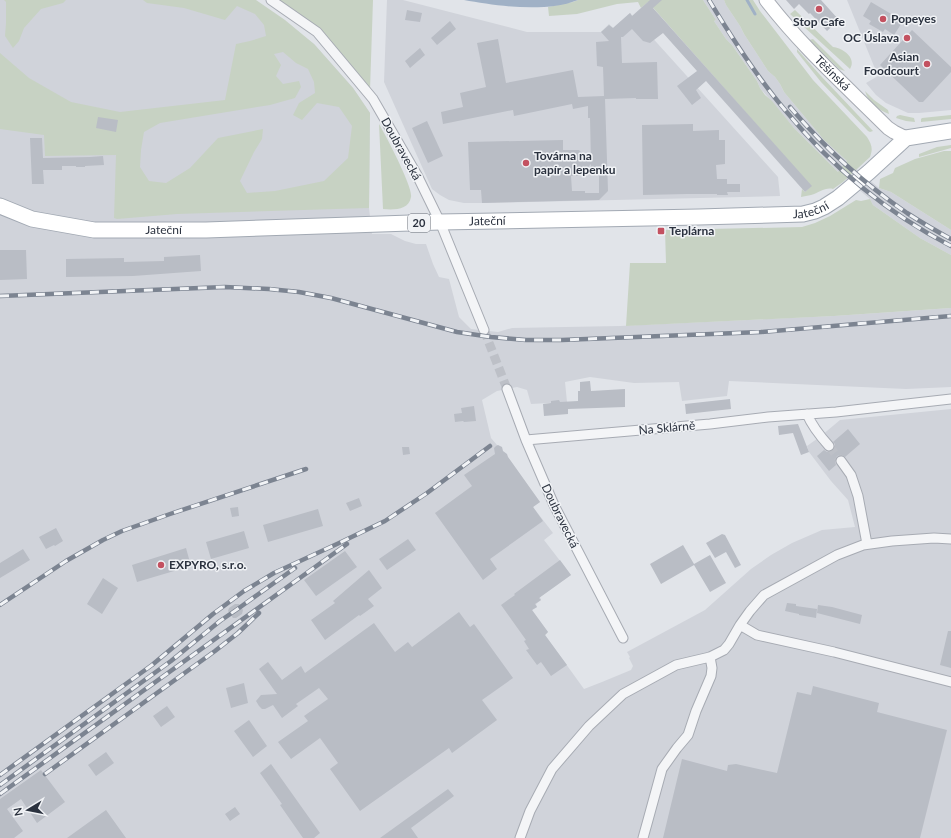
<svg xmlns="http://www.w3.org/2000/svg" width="951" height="838" font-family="Lato,sans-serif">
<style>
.built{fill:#d0d3da}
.green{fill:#c7d2c3;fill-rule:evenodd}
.water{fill:#a0b1c6}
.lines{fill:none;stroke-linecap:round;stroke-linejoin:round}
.stream{stroke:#a0b1c6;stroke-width:3}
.building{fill:#b9bdc5;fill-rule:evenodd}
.street-tunnel{stroke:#bdc0c7;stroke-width:9;stroke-dasharray:9 4.5;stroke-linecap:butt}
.street-casing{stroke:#a7abb3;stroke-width:11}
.secondary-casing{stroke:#a7abb3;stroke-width:15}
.primary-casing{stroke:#a2a9b3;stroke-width:17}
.street{stroke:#f4f5f7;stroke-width:9}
.secondary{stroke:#fff;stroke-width:13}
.primary{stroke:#fff;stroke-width:15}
.rail-casing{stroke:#7c8491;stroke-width:4.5}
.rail{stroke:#f1f3f6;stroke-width:3;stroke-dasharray:9;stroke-linecap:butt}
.poi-dot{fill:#c35160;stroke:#f1f3f6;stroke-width:1.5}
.labels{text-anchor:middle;stroke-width:3;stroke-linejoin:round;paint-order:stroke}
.shield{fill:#f1f3f6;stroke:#666c76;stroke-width:1}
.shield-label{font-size:11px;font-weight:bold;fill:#2b323f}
.poi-label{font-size:12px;font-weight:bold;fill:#2b323f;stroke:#f1f3f6;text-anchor:start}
.street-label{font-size:12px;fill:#2b323f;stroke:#f1f3f6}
</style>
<rect width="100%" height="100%" fill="#e1e4e9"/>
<path class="built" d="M0,0H254L314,44L353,88L370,113L369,208L372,234H391L405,241L416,244H426L433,264L439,277L449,279L459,317L471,329L498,332L512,328L620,326L834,316L951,308V387L906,389L729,381L727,396L682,401L679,382L634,383L590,377L565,382L567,402L531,404L527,390L517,387L497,391L482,400L491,438L510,460L540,502L533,507L553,533L544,540L571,575L540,597L541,600L536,604L537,607L532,610L548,632L545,635L584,689L602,682L631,670L633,666L629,658L630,657L627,652L705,610L751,569L771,555L792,543L822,530L855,527L848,500L831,481L809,452L807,446L821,436L840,420L951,409V838H0Z
M387,0H403L527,32H601L609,24L613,28L630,13L778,177L780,196L482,203H464L449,200L440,195L432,189L384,82Z
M703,0H724L726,5L740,26L744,34L768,71L775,77L780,84L784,92L824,140L847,161L879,188L891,192L951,230V255L920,238L873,205L870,199L838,172L794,128L760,88L757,81L732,45L726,39L714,21L716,20Z
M847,0H951V110L919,113H908L886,103L876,95L866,83L878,76Z"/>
<path class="green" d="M4,0H66L63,3L41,9L24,28L19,41L13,48L5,36L6,23V2Z
M143,0H256L285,20L314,44L353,88L370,113L369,208L177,214L117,219L114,218L116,155L45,156L44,135L0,129V53L29,78L71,102L120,112L225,100L236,44L250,41L266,36L264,25L255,14L237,6L225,20L184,8L147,3ZM283,52L296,63L308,69L314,82L315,93L299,103L293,115L302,120L317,103L339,107L352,126L348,158L324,181L275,191L247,193L240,181L254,152L262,139L263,129L218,138L190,168L166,183L149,181L140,167L141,150L144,132L160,123L270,105L295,98L301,87L299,81L283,84L276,76L281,65L274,54Z
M279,0H373L370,90Z
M578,0H703L716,20L714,21L726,39L732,45L757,81L760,88L765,95L772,101L794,128L838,172L847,161L824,140L784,92L780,84L775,77L768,71L744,34L740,26L726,5L724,0H753L760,11L813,80L867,137C872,145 873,149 870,157L843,182L833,189C825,187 819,193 811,195C808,196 804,196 801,197L802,189L805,192L811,186L648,2L641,8L638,2L617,4L577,14L549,16L548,7L573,2Z
M795,10L833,47C842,48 857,57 850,69L790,14Z
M813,39L845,71L839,69L809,40Z
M797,49L821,76L873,131L870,132L868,131L821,82L797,52Z
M865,91L874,100L888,110L889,114C878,110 868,102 865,91Z
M900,115L914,118L915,122L906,121L896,118L897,116Z
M951,115V119L921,122V119L922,118Z
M379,124C386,136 413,187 411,197C409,210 394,210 383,209Z
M951,145V148L919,157V154L937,147Z
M944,151H951V230L891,192L879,188L880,179L893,173L895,168L915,159Z
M870,199L873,205L920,238L951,255V308L834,316L626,326L630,263H666L665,230L802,227L815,223L830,216L856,200L861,201Z"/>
<path class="water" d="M464,0H578C546,13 497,6 464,0Z"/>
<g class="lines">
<path class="stream" d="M747,0L755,14"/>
</g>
<path class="building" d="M650,0H662L653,8L812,186L805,192L706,81L696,90L701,98L692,105L677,86L697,71L663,33L650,43L643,41L632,29L623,37H621L622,63L657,62L658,99H636V98L605,99L608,191L599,200L482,203L481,190H470L468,142L563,140V150H579L591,162L590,118H588V106L573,109L572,104L514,116L513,110L443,124L441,112L463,107L460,93L486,87L477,43L498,39L506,83L573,70L578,97L604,96L603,67L597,66L596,42L609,41L601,32L609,25L613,28L630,13L632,16ZM591,164V169L599,176V193H585V191H572L571,176H580Z
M786,0H821L839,20L827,31L810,13L809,14L799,4L794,9Z
M871,2L903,21L894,35L885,29L883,32L869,24L871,21L863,16Z
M407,10L422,13L420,22L405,20Z
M450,21L456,29L437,45L431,38Z
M912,30L951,67V72L923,102H919L880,65Z
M420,48L425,55L410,68L405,61Z
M98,117L118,120L116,132L96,128Z
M427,121L443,156L428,163L412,128Z
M693,124V131L719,130V140H725V164L716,165L717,179H727V184H740V192H727L728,195H717V194H687L643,195L642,125Z
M30,138H42L43,158L90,157L103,156L104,165L85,166V167H76V166H62V170H43L44,184H32Z
M0,250H26L27,279L0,280Z
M200,255L201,271L133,276L66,277V259L124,258V262L164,261V257Z
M590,381L591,391L625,389V407L568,409V414L544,416L543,404L551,403V401L559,400L560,402L578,401V391H580V382Z
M730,399L731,409L686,414L685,404Z
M474,406L476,421L464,422L463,421L455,422L454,414L462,413L461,408Z
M798,424L809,452L801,455L793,433L779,435L778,426Z
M848,429L860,444L845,457L841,455L837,456L835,461L836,465L829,471L817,456L824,450L827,452L833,451L835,448V444L833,442Z
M498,445L502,447L503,451L507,454L508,457L540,502L533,507L543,521L490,559L497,569L483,580L435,513L472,486L464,475L495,454L494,448L496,446Z
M402,447H409L410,454L403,455Z
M359,498L362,506L350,511L346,503Z
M238,507L239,516L232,517L230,508Z
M318,509L323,526L268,542L263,525Z
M56,528L63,541L55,546L54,545L46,549L39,537Z
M244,531L249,548L211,559L206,542Z
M722,534L725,535L741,565L735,568L726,552L715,558L706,543Z
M408,539L416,550L387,570L379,559Z
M683,545L694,564L710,555L726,583L710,592L694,565L661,584L650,564Z
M186,548L191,566L137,582L132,565Z
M23,549L30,560L0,578V563Z
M345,551L357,567L316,596L304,580Z
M560,560L571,575L539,598L541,600L535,604L537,607L532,610L548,632L545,635L567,665L551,676L541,662L537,665L526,650L529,649L524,641L526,640L501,605L515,595L514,594Z
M369,570L382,588L368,599L374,606L360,616L359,615L325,640L311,620L335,603L333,601Z
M103,578L118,588L102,614L87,604Z
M787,603L796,604V606L817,609L816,618L799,615V614L785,611Z
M235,604H239L243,610L242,614L236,618H233L228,611L229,608Z
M818,605L832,607L862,615L860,624L817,613Z
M459,612L470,627L474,624L513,678L482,700L497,720L452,753L449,748L360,811L330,769L338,763L320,738L291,759L278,742L308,721L304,716L328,699L319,688L296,704L298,706L282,718L273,705L265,709H262L259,706L256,701L261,695L277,694L259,669L268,662L282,680L301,666L305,673L374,623L395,652L408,642L412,647Z
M948,631H951V668L940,665Z
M244,683L248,703L231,708L226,688Z
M813,686L879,703L877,712L947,730L920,838H663L682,759L727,771L728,765L736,764L777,773L797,692L811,695Z
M167,706L175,717L161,727L153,716Z
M249,720L267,746L253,757L234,731Z
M106,752L114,763L96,776L88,765Z
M271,764L320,833L314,838H303L280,805L282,804L260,773Z
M41,770L65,802L37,823L21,799L7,809L23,831L14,838H0V799Z
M448,789L454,796L411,828L418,838H380Z
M235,807L240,814L230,821L225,814Z
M106,810L126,838H67L92,820Z"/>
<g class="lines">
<path class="street-tunnel" d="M484,330L507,389
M829,446L841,461"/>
<defs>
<path id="street" d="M271,0L317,32L373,99L417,175L440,222L484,330
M507,389L526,440L554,505L623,638
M807,414C812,426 820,436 829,446
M526,440L710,424L768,417L836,412L951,399
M841,461L851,475L858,496L867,544
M740,625L757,635L834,652L951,682
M520,838L530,811L552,769L589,726L623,694L676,665L710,657L724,650L729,644L740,625L750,611L764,595L837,555L863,545L892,541L934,538L951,539
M643,838L648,820L662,769L677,748L688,735L696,711L711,676L712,668L710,657"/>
<g id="secondary">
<path id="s1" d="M766,0C802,47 846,86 888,128L894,132L906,138"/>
</g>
<g id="primary">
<path id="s2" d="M0,206L32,219L94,230H206L440,222L699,217L803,214L815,211L824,207L838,198L869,172L906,138L951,131"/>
</g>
</defs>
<use href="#street" class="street-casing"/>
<use href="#secondary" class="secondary-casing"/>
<use href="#primary" class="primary-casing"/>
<use href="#street" class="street"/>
<use href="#secondary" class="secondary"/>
<use href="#primary" class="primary"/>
<defs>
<path id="rail" d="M709,0C732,38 756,76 785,110C831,166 887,213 951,246
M790,107C824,147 863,183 907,213C921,222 936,231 951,239
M0,296L225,287L269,289L299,292L331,298L457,332L491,337L526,340H562L761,332L951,316
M0,605L66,561L103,540L122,531L170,514L306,469
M45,774L215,651L238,633L259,613
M0,775L152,665L213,614L244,591L274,573L337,544L385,521L427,493L490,446
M0,785L171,661L220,621L239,608L295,568
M0,794L347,544"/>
</defs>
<use href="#rail" class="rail-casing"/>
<use href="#rail" class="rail"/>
</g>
<g class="poi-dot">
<circle cx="819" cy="9" r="4"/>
<circle cx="883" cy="19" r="4"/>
<circle cx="907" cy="38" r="4"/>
<circle cx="927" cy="64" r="4"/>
<circle cx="526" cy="163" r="4"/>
<rect x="657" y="227" width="8" height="8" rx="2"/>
<circle cx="161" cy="565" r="4"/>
</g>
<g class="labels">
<rect class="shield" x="408" y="214" width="22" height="18" rx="3"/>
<g class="shield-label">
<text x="419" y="227">20</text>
</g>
<g class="poi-label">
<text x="891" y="23">Popeyes</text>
<text x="819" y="26" text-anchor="middle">Stop Cafe</text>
<text x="899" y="42" text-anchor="end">OC Úslava</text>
<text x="919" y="61" text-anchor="end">Asian<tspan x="919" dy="14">Foodcourt</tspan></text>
<text x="534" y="160">Továrna na<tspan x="534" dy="14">papír a lepenku</tspan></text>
<text x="669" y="235">Teplárna</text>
<text x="169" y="569">EXPYRO, s.r.o.</text>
</g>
<g class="street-label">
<text dy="4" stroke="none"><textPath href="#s1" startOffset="99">Těšínská</textPath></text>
<text transform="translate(401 149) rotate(61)" y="4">Doubravecká</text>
<text dy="4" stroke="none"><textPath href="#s2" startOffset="815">Jateční</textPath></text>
<text dy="4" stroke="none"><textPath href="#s2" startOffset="491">Jateční</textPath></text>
<text dy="4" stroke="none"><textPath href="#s2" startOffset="167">Jateční</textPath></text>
<text transform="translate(667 428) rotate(-5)" y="4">Na Sklárně</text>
<text transform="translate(560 516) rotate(64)" y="4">Doubravecká</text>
</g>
</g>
<g transform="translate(28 810) rotate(260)" stroke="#f1f3f6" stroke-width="3" paint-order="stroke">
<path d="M0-3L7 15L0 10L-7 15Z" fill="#2b323f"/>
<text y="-6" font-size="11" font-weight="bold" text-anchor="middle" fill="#2b323f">N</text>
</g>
</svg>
